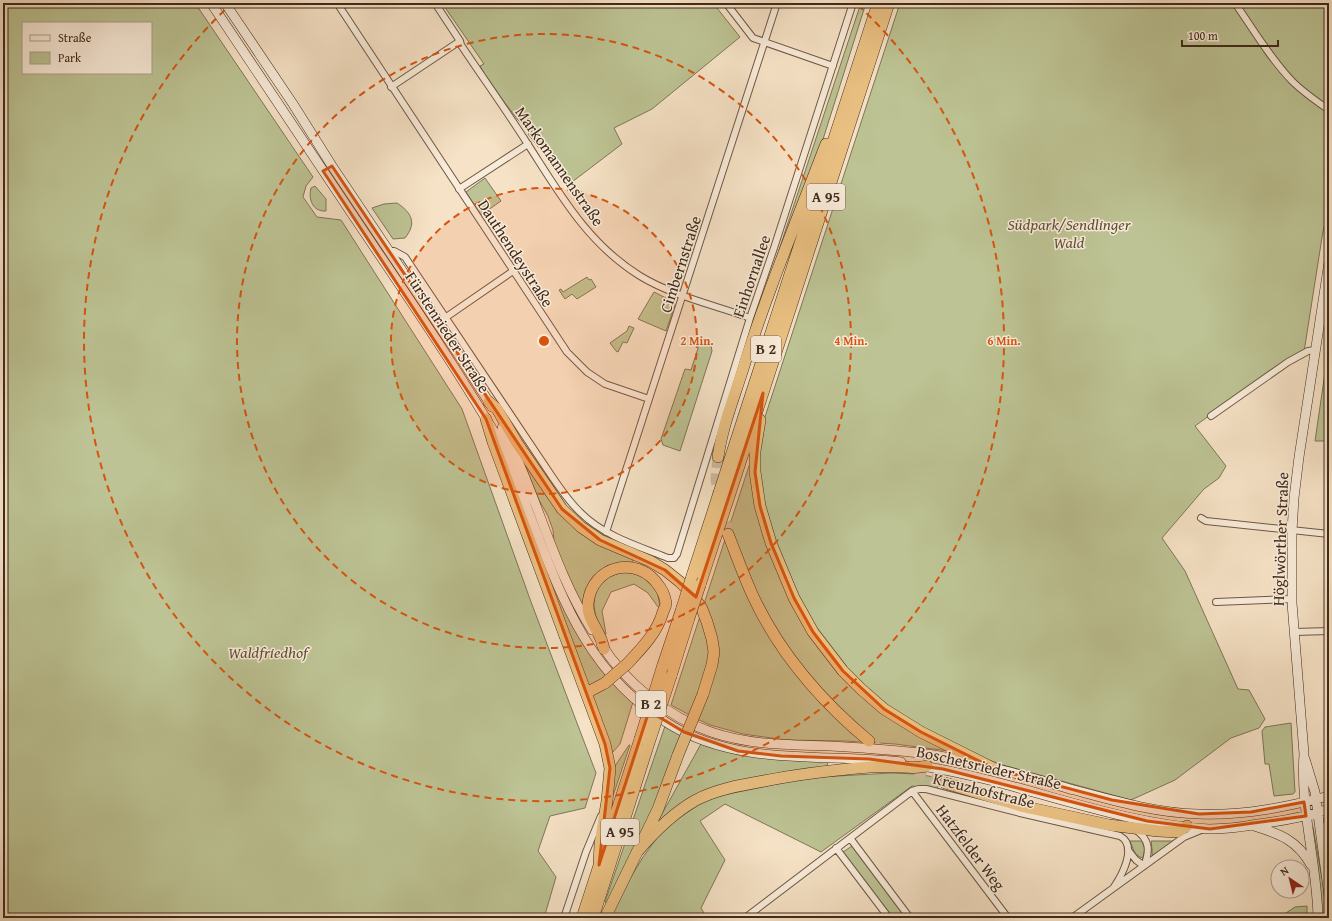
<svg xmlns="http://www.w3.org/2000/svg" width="1332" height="921" font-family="'Gentium Book Plus',serif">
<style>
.green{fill:#bdc394;stroke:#7e7658;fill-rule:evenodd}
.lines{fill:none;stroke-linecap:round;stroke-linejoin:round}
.highway-tunnel{stroke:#d2bda4;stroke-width:11;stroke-dasharray:11 5.5;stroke-linecap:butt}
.street-casing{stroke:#6e5846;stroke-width:8}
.secondary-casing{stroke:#402a1b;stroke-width:10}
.highway-casing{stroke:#402a1b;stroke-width:12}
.street{stroke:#f9ecda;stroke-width:6}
.secondary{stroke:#f9ecda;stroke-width:9}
.highway{stroke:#ebc183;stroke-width:11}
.highway-bridge-casing{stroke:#402a1b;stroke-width:12;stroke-linecap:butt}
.highway-bridge{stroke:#ebc183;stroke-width:11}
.marked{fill:#d7540e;fill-opacity:0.2;stroke:#d7540e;stroke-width:3;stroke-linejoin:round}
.ring{fill:none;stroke:#d7540e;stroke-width:2;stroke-dasharray:7 5}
.labels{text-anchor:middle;stroke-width:3;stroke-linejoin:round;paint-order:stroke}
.shield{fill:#f9ecda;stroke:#786454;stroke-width:1}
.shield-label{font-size:15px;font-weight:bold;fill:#402a1b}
.street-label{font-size:16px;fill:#402a1b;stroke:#f9ecda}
.park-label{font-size:16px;font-style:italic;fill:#5f5039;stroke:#f9ecda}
.centre{fill:#d7540e;stroke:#f9ecda;stroke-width:2}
.ring-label{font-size:12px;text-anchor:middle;font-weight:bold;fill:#d7540e;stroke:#f9ecda;stroke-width:3;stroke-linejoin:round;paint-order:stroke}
</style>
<rect width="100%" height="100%" fill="#f6e2c6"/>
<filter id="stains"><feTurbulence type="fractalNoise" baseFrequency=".005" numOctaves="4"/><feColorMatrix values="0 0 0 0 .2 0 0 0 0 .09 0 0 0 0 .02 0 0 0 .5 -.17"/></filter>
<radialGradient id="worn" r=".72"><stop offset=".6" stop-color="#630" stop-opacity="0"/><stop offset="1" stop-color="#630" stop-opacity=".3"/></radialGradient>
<path class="green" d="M3,3H195L313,177L306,186L303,197L317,217L341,220L462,409L531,602L596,773L585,808L550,816L538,851L556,877L544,918H3ZM23,23H151V73H23Z
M442,3H713L740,37L652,109L614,128L622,144L568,185L528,134L533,130L518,120L488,81L480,66L484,64Z
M861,3H866L819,152L763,298Z
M900,3H1329V209L1323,231L1304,352L1240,393L1195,426L1226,466L1219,478L1204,489L1162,538L1185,571L1238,689L1249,690L1265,719L1259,728L1231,738L1175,780L1131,800L1003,765L971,754L895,744L845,741L786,740L743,734L710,725L693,717L671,705Z
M485,178L501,201L481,215L466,192Z
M315,186L326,199V211C313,212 308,200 311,188Z
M397,203C412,213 417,223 405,238L393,239L372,208L384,204Z
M587,277L589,280L591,279L596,287L577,299L572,294L565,299L559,290L561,289L563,292Z
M654,292L674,302L675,305L666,331L638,319Z
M629,326L634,328L627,343L623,342L618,352L616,351L610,343L627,331Z
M700,342L711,346L712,351L680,451L663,445L661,439L685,369L691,370Z
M1329,345V441H1315Z
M527,464L558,509L633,559V562L616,564L600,572L584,610L565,571L554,542L553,530L548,516L539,500L525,465Z
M544,562L559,597L583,644L606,676L633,702L620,744L612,753L543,563Z
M623,572C635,573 649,576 655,588C658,593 659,601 660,607H658L648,593L634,584L611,592L602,611L606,634L603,635C595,617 587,596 605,580C609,576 617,574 623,572Z
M1291,723L1295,792L1293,794L1274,796L1269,764H1265L1262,731L1265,727Z
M665,726L689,738L607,903L605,902Z
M701,744L829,760L826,768L746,780L662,821H658Z
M629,745H630L613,796H612L615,766Z
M891,773L916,774L941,778L937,789L912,786L821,852L725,804L700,821L725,860L701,908L707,918H687L684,915L677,914L671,918H611L628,882L643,857L659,835L673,822L698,805L714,797L791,781L820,777Z
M1311,827H1313L1321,873L1325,889L1326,918H1322Z
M1130,841H1142L1145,849L1143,858C1134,856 1133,848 1130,841Z
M1151,841H1176L1155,856L1152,854V849Z
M852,846L907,918H893L843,852Z
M1307,906V918H1283V915L1295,907Z"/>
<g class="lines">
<path class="highway-tunnel" d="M718,457L716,479L720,504L728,534
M874,745C897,763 917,773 945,783"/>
<defs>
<path id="street" d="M337,3L567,352L587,372L605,384L649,399
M435,3L460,41L461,45C483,78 506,110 527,143C560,194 587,243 640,276C673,296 714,305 750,318
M726,3L753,38L833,66
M1235,3C1253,29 1270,58 1292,81C1303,92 1316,101 1329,110
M391,87L460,41
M459,189L528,144
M389,251H394L405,257L551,475C560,488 569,502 581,513C604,536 638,546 668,558H674L677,554L750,318L774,248L853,3
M442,320L513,271
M1211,416L1288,362L1308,351L1315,350
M1201,518L1206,521L1329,534
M606,532L777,3
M1216,602L1292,599
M1294,632L1329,631
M912,791L1008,918
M1136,830C1150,840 1150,851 1144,866
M850,838L910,918
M836,848L889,918
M1128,850L1136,860L1144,866
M564,918L586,852L601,816
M745,918L912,791L919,789H926L1020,813L1120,836C1138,846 1122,875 1114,887
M1072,918L1184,837L1201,830"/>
<path id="secondary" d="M211,3C254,67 297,132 340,196C392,274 446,351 494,432C509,455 518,482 527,508C560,593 586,674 669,724C739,767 823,753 901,762
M225,3L293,104L332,166L462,360L492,407
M502,428C537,493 552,567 592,630
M601,644C625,682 668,717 711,732C749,745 790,745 830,746C865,748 900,750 934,755C981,763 1028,777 1074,790C1115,801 1156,813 1199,814C1243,816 1286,807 1329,796
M1305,759L1315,792L1329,896
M922,766C1019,781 1110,823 1209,829C1225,829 1242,827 1258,824C1282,821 1306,817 1329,809
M1254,826C1280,834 1297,840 1311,865
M1324,847L1329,830
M1318,918C1317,863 1300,809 1304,754L1292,603V531L1294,498L1299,457L1329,262"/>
<path id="highway" d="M489,402L497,409L517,443L562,509L581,527L600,540L650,561L665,570L680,582L695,598L702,609L707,622L712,639L714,652L712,665L703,694
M486,419L493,442L605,744L610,768L607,801L600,844L599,865
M760,420L755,451V472L760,506L771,543L794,598L813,632L843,671L861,689L884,709L921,732L995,769
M718,457C722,428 733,400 742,372C766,295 797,220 826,144
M728,534C736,554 743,574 752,594C778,651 821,701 869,741
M692,576L878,3
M700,585L763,393L889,3
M604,649C603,645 602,641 600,637C595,625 587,617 588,603C592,565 638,554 659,586C663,591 665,597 666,603C666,606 664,609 663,612C657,633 642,648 627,664
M662,668L682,608
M671,676L689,618
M586,693L605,683
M945,783L1021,806L1109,825L1158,831L1178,832L1187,826
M637,852C654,832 673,813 696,800C717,789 741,785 764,781C799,774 834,770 870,767C880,767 890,766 900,767C912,767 915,769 927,766
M582,918L640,739
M593,918L648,746
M605,918L658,809L678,755"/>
</defs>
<use href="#street" class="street-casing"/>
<use href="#secondary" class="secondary-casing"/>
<use href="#highway" class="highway-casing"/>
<use href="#street" class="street"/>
<use href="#secondary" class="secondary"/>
<use href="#highway" class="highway"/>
<defs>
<path id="highway-bridge" d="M682,608L692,576
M689,618L700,585
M605,683L627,664
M640,739L662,668
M648,746L671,676
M678,755L703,694"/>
</defs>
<use href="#highway-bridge" class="highway-bridge-casing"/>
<use href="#highway-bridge" class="highway-bridge"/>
</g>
<path class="marked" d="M332,166L562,509L600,540L665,570L696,597L763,393L755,472L760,506L771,543L794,598L813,632L843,671L884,709L921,732L995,769L1112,800L1199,814L1251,812L1304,802L1306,816L1210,829L1147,821L943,769L869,759L781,756L738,751L684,732L649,711L599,865L610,768L605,744L486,419L323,171Z"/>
<circle cx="544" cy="341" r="153" fill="#d7540e" fill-opacity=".12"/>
<g class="ring">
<circle cx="544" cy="341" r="153"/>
<circle cx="544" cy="341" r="307"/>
<path d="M858 5A460 460 0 1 1 230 5"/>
</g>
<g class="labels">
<g class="shield">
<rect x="807" y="184" width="38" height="26" rx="3"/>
<rect x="751" y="336" width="30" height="26" rx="3"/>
<rect x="636" y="691" width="30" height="26" rx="3"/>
<rect x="601" y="819" width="38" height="26" rx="3"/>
</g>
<g class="shield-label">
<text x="826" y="202">A 95</text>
<text x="766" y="354">B 2</text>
<text x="651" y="709">B 2</text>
<text x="620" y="837">A 95</text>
</g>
<g class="street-label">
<text transform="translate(560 166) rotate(55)" y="6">Markomannenstraße</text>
<text transform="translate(516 253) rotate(57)" y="6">Dauthendeystraße</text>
<text transform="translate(680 264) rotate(-72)" y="6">Cimbernstraße</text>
<text transform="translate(751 276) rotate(-71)" y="6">Einhornallee</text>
<text transform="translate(448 332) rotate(57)" y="6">Fürstenrieder Straße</text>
<text transform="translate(1280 539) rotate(-88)" y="6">Höglwörther Straße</text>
<text transform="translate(989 767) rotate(13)" y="6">Boschetsrieder Straße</text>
<text transform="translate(984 790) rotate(14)" y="6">Kreuzhofstraße</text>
<text transform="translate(971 847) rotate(53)" y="6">Hatzfelder Weg</text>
</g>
<g class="park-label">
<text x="1069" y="230">Südpark/Sendlinger<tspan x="1069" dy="18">Wald</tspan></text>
<text x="268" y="658">Waldfriedhof</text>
</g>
</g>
<circle cx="544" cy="341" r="6" class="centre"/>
<g class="ring-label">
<text x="697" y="345">2 Min.</text>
<text x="851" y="345">4 Min.</text>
<text x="1004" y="345">6 Min.</text>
</g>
<rect width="1332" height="921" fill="none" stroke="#f6e2c6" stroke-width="16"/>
<rect x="4" y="4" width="1324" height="913" fill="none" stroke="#402a1b" stroke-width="2"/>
<rect x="8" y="8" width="1316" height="905" fill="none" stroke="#402a1b"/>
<rect x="22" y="22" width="130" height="52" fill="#f9ecda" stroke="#af9e8e"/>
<rect x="30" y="35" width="20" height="6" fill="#f9ecda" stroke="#af9e8e"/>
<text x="58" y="42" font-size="12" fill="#402a1b">Straße</text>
<rect x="30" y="52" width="20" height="12" fill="#bdc394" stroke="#af9e8e"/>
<text x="58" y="62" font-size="12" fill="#402a1b">Park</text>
<g transform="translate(1290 879) rotate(325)"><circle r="19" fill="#f9ecda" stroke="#af9e8e"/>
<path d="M0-3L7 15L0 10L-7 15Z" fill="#8f2418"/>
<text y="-6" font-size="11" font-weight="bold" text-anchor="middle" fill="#402a1b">N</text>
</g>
<path d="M1182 40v6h96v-6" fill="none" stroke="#402a1b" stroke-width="2"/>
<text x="1188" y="40" font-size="12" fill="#402a1b" stroke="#f9ecda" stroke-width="3" paint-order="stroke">100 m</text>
<rect width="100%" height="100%" filter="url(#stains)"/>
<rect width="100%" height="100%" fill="url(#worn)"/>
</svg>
